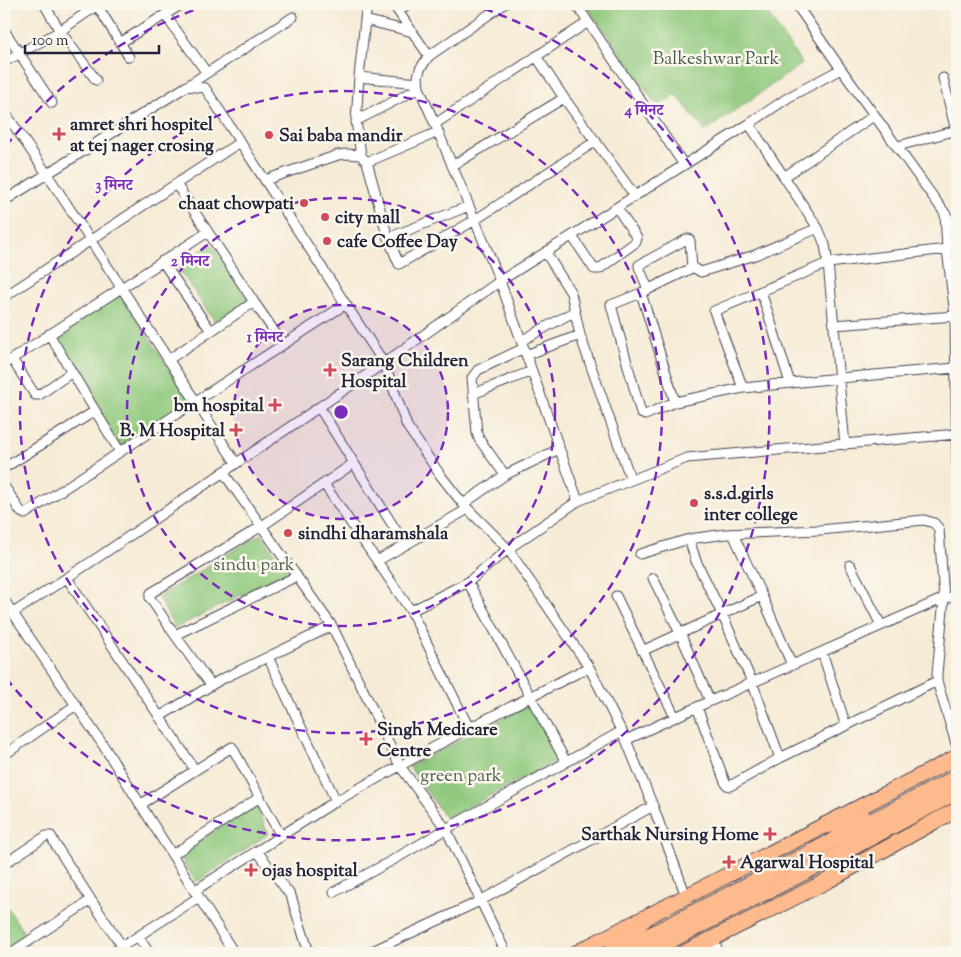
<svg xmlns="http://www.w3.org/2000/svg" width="961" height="957" font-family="'Sorts Mill Goudy','Noto Serif Devanagari',serif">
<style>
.green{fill:#8ec87c;stroke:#58755c}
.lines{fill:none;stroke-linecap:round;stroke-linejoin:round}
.minor-casing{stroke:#424052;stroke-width:11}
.primary-casing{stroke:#424052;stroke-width:17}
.trunk-casing{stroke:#424052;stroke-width:17}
.minor{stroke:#fff;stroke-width:9}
.primary{stroke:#fcba8d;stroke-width:15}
.trunk{stroke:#fcba8d;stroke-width:15}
.ring{fill:none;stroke:#7b2cbf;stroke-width:2.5;stroke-dasharray:9 6}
.poi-dot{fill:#d1495b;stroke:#fbf7ec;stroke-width:2}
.labels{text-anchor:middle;stroke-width:5;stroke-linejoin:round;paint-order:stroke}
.park-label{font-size:18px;fill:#485c52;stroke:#fbf7ec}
.poi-label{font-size:18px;font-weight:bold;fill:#22223b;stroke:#fbf7ec;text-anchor:start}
.centre{fill:#7b2cbf;stroke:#fbf7ec;stroke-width:2.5}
.ring-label{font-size:15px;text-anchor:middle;font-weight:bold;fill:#7b2cbf;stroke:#fbf7ec;stroke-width:5;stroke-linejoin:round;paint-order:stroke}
</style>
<rect width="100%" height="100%" fill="#fbf7ec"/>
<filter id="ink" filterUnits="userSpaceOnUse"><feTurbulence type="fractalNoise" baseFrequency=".02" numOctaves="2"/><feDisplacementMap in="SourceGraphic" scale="10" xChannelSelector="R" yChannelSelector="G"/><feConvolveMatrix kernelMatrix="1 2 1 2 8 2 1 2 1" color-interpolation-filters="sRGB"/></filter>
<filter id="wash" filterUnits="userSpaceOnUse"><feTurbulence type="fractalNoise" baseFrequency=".0096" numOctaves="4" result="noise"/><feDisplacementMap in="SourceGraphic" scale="20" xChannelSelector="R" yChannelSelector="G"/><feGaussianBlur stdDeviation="1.12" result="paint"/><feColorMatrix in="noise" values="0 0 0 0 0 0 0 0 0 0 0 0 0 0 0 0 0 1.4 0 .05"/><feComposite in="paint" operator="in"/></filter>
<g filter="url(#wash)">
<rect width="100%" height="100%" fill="#f6ebd6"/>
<path class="green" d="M585,4H761L802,64L705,131L676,94L658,107Z
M212,244L249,301L215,322L176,265Z
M120,294L190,400L120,447L54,336Z
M261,534L288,572L175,628L158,597Z
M531,704L559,759L446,819L409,766Z
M255,803L268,834L196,882L179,855Z
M4,902L29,941L11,953H4Z"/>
</g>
<g filter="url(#ink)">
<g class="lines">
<defs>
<path id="minor" d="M44,4L60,31L96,80
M367,4L365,20L413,32
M393,4L429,56
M504,4L429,56L420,69L418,77L419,88L435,124L500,281L578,501
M796,4L841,69L957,230
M97,5L129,57
M398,11L408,4
M165,15L207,73
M365,20L359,77L418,83
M588,22L684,165
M4,30L52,103
M120,43L182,4
M4,62L60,31L99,4
M359,77L356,121L419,88
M943,78L956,131
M187,86L293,17
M564,98L635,196
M4,111L47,174L236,463
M356,121L361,155L364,159
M435,124L588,22L576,4
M749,124L818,228L825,245L828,263L845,445
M898,146L957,130
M452,166L564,98L536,56
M784,177L875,115
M265,180L338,155L346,154L361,155
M4,201L187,86L205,88L384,363L407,426L441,476L463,504L508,549L589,667L626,740L653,806L686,896
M469,206L388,238L399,264L475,220L596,141
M945,214L947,249L955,316L957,466
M572,236L594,269H599L636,242L637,238L617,208
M388,238L367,162L438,132
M947,249L828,263L714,311L743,388L839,378L956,368
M546,253L571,293L580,335L631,480
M162,261L211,331
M648,289L639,267V265L687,239H689L690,241L692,268
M761,291L790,383
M641,293L675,402L743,388
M4,297L240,142
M254,302L283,344
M834,325L955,316
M521,341L575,311
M526,355L580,335
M12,359L35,395H39L72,372
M168,360L254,302L208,232
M4,364L208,232L176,184
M473,394L532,371
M675,402L645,415L641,413L611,305L641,293L692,268L696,269L701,272L755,255L818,228
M319,407L405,545
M120,452L196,401L346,304
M4,468L95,411
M223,472L332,626L400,766L446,829L506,953
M505,475L479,439L477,433L472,378L478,370L524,348
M324,484L377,561L468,509
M4,486L21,512L25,514L120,452L49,334
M463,504L505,475L559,449
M733,534L762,596L792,665
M689,539L696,561L722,614L752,682L780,758
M640,554L689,539L726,534L820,530L924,520L934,523L939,529L944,598L937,674V681L957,747
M377,561L411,611
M850,565L881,625
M297,576L175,635L150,598V596L151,593L262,526L354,463
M67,578L195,770
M653,578L680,633L710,701
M468,582L566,762
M616,596L675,717
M4,600L103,745L234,953
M13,613L100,556L384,363L500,281L749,124L789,97L841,69
M175,635L211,685
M642,651L762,596
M822,652L846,726
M268,657L336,801
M697,707L725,782L727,785L730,786L780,758L937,681
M159,717L220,680L332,626
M469,728L411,611L468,582L508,549L578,501L687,458L957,434
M626,740L697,707L944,598L957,596
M4,755L76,705
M140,805L232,747L281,836
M257,851L291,896L309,953
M172,855L260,797
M4,864L46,836H51L55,844L91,900L122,946
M194,891L336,801L469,728L589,667
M334,892L393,860L446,829L622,731
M138,936L149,953
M713,938L719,953
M11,953L91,900
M112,953L199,897
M368,953L480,901L653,806"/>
<path id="primary" d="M576,953L957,757
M684,953L829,880L941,818L957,810"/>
<path id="trunk" d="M822,827L865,818
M613,946L650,915
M615,953L957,777
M646,953L829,860L957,792"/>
</defs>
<use href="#minor" class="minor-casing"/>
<use href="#primary" class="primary-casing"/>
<use href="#trunk" class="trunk-casing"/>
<use href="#minor" class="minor"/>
<use href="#primary" class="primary"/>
<use href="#trunk" class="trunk"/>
</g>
</g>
<circle cx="341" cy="412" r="107" fill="#7b2cbf" fill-opacity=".12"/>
<g class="ring">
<circle cx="341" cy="412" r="107"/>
<circle cx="341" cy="412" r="214"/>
<circle cx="341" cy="412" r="321"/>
<path d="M6 146A428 428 0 0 1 212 4M470 4A428 428 0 1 1 6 678"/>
</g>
<g class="poi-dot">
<path d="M56.5 126.5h5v5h5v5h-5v5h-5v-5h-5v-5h5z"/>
<circle cx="269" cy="135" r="5"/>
<circle cx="304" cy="203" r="5"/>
<circle cx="325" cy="217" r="5"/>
<circle cx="327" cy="241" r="5"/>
<path d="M327.5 362.5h5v5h5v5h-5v5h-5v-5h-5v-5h5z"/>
<path d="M272.5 397.5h5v5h5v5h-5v5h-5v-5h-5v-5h5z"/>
<path d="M233.5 422.5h5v5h5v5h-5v5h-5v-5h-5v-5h5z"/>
<circle cx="694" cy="503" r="5"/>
<circle cx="288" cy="533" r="5"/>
<path d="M363.5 731.5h5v5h5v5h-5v5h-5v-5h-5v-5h5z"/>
<path d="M767.5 826.5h5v5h5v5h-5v5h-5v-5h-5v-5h5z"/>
<path d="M726.5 854.5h5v5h5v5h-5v5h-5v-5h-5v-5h5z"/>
<path d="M248.5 862.5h5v5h5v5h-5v5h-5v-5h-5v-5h5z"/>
</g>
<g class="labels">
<g class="park-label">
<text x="716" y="64">Balkeshwar Park</text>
<text x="254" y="570">sindu park</text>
<text x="461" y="781">green park</text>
</g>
<g class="poi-label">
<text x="70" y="130">amret shri hospitel<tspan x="70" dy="21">at tej nager crosing</tspan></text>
<text x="279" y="141">Sai baba mandir</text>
<text x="294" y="209" text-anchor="end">chaat chowpati</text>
<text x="335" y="223">city mall</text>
<text x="337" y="247">cafe Coffee Day</text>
<text x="341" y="366">Sarang Children<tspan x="341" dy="21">Hospital</tspan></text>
<text x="264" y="411" text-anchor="end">bm hospital</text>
<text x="225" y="436" text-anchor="end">B. M Hospital</text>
<text x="704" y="499">s.s.d.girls<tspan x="704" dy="21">inter college</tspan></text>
<text x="298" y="539">sindhi dharamshala</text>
<text x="377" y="735">Singh Medicare<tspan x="377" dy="21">Centre</tspan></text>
<text x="759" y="840" text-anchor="end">Sarthak Nursing Home</text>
<text x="740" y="868">Agarwal Hospital</text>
<text x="262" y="876">ojas hospital</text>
</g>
</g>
<circle cx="341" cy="412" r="8" class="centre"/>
<g class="ring-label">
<text x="644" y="115">4 मिनट</text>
<text x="114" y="190">3 मिनट</text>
<text x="190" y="266">2 मिनट</text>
<text x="265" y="342">1 मिनट</text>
</g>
<rect width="961" height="957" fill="none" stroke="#fbf7ec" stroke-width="20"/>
<path d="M25 45v8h134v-8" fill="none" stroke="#22223b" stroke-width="2.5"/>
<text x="32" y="45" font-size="15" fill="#22223b" stroke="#fbf7ec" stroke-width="4" paint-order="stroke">100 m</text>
</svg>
